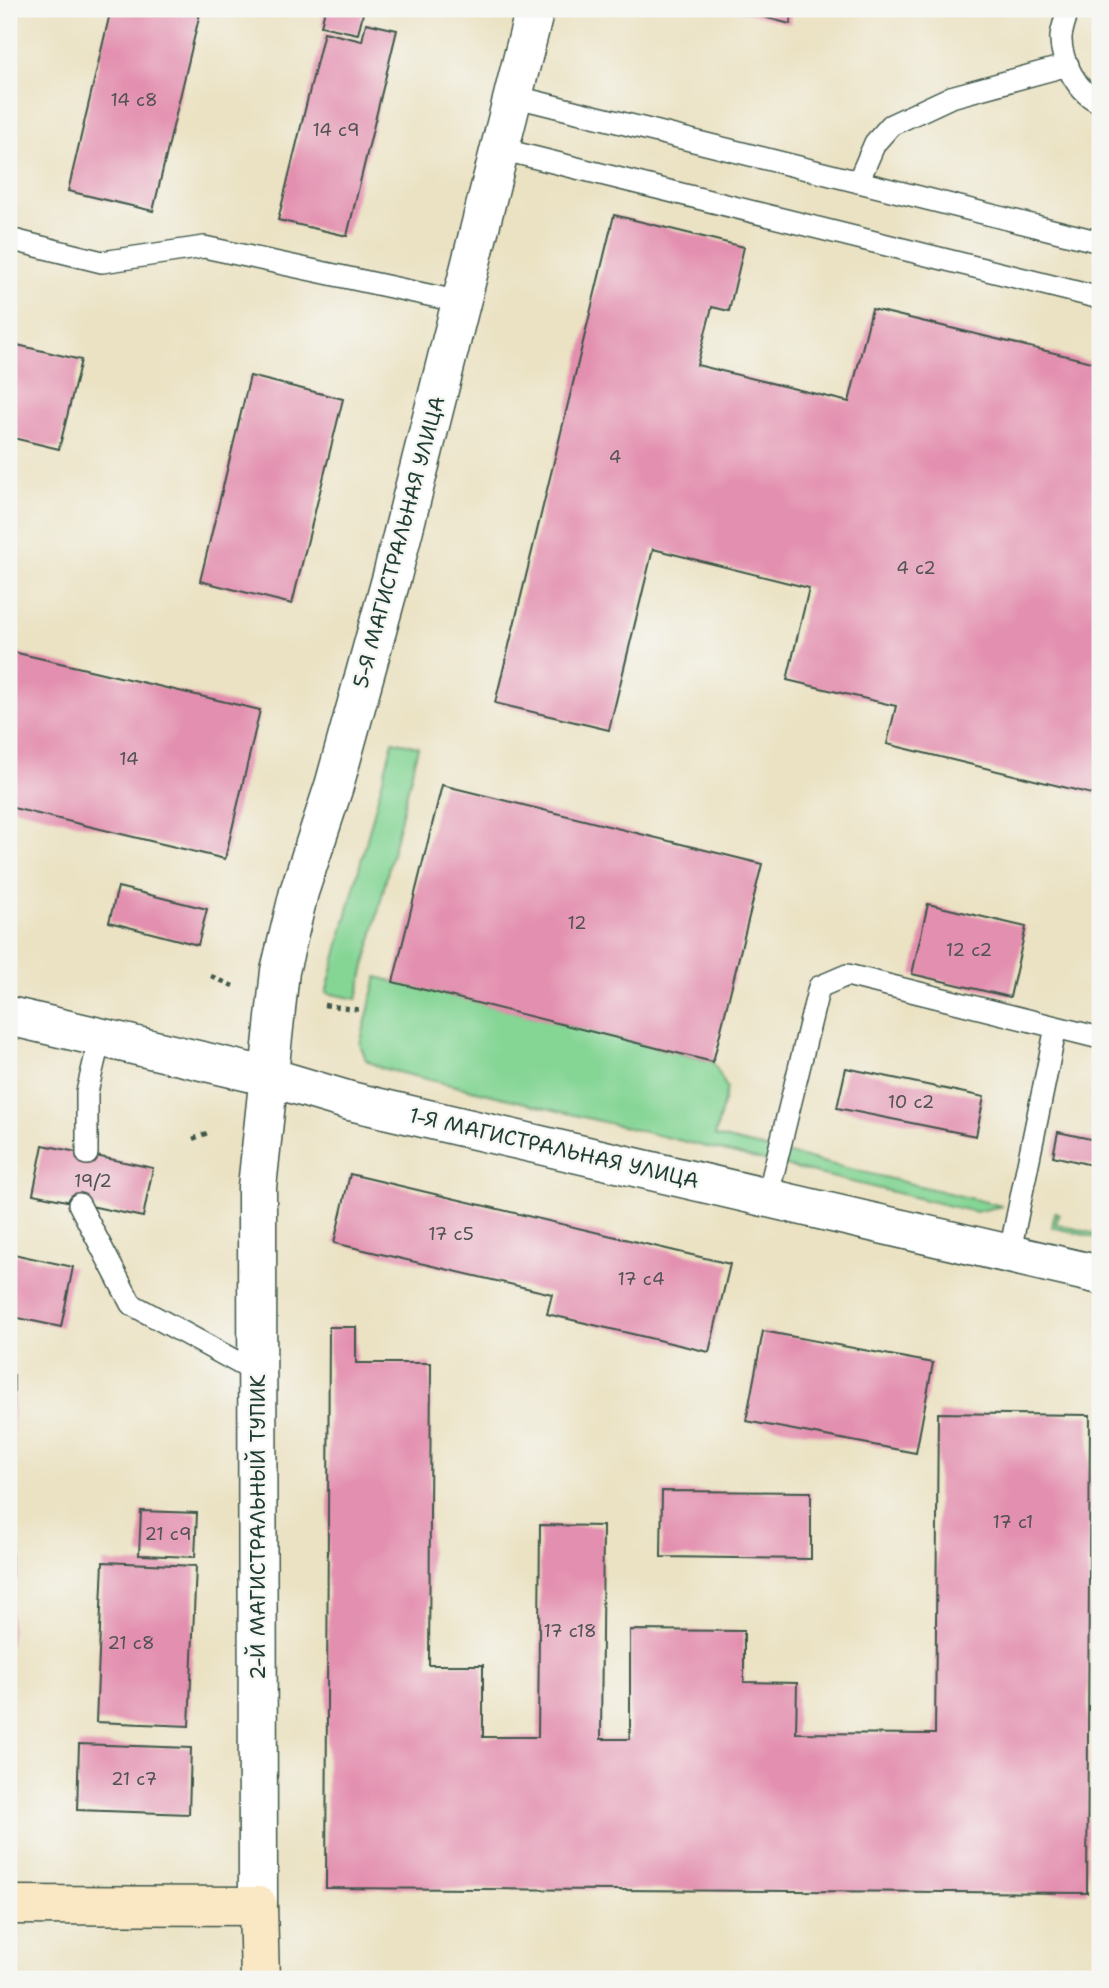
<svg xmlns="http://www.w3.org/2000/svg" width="1109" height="1988" font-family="'Shantell Sans',sans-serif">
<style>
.green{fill:#85d595;stroke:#528964;stroke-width:2}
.building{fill:#e38faf}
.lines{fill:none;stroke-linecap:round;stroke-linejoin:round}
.service-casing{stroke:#3e5649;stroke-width:24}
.tertiary-casing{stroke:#3e5649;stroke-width:41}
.secondary-casing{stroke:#3e5649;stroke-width:41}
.path{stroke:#3e5649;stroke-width:4.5;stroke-dasharray:5 5;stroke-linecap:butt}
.service{stroke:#fff;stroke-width:21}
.tertiary{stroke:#fff;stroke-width:38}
.secondary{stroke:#fae7c3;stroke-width:38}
.labels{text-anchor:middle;stroke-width:5;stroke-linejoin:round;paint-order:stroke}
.number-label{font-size:18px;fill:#505253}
.street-label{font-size:21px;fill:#1f3d34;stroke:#f6f6f2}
</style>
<rect width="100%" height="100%" fill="#f6f6f2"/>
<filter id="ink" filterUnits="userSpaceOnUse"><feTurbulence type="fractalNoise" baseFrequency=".0143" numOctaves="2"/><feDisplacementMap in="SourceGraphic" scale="14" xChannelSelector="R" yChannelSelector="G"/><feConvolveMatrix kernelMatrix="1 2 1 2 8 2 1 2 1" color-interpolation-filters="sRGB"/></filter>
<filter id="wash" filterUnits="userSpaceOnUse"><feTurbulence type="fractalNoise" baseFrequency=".00686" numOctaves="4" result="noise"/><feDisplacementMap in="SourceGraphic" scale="28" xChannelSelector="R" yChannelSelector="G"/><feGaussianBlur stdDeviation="1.57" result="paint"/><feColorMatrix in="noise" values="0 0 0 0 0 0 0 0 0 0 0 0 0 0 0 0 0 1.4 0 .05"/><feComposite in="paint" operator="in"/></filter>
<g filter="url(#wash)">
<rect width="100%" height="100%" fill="#ebe2c3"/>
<path class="green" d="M393,741L418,747L357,999L326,993Z
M377,977L713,1062L727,1088L715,1136L1002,1206L975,1212L381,1068L366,1060L360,1044Z
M1055,1212L1059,1214L1056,1224L1100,1235V1239L1052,1227Z"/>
<g id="blocks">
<path class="building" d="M111,9H201L153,211L68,191Z
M325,9H364L358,34L321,26Z
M733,9H793L790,24Z
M366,23L397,30L347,236L278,220L324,32L362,41Z
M614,215L744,247L729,311L712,307L697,365L849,402L872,309L1100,364V796L887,744L896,706L787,680L809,588L653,549L609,730L495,703Z
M9,343L81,360L59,449L9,437Z
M250,376L343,399L292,604L200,581Z
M9,651L260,710L225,859L9,807Z
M442,785L762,864L713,1062L393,982Z
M118,887L207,909L198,945L109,922Z
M928,904L1026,927L1010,997L912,974Z
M846,1068L984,1097L976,1136L837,1108Z
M1058,1132L1100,1141V1167L1053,1156Z
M43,1145L153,1168L143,1217L33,1194Z
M350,1174L730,1264L709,1352L547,1314L552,1294L334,1243Z
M9,1253L73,1267L61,1327L9,1316Z
M329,1327H356V1363H431L429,1665H483V1737H538L540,1525L603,1526L601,1739H630V1630L744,1631V1682L797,1683L796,1733L935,1734L938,1413L1090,1415L1087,1893L326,1888Z
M763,1331L933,1363L916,1453L746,1421Z
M9,1375H14L11,1644H9Z
M662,1491L811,1492V1559L661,1557Z
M141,1511L197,1513L195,1557L139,1555Z
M103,1562L196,1566L189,1726L96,1722Z
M79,1744L191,1748L189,1814L77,1810Z"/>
</g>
</g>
<g filter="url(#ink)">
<use href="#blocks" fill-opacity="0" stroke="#3e5649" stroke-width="2"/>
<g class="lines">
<defs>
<path id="service" d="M1068,9C1066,18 1062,28 1061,37C1060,60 1079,95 1100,102
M513,96L1100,242
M500,149L1100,298
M858,182L875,143L891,125L951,97L1068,65
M9,239L102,262L204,247L461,302
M87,1154V1092L100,1038
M767,1199L819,987L847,975L1100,1038
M79,1204L131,1304L259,1374
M1009,1256L1056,1027"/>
<path id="tertiary" d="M9,1016L266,1076L350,1101L1100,1275
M258,1906L257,1187L280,971L299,892L334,786L392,576L535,9"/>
<path id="secondary" d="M9,1905L258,1906L260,1979"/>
</defs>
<use href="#service" class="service-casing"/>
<use href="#tertiary" class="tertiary-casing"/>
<use href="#secondary" class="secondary-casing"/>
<path class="path" d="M211,976L233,986
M324,1005L362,1010
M193,1139L207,1133"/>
<use href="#service" class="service"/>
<use href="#tertiary" class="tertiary"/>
<use href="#secondary" class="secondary"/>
</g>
</g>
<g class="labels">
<g class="number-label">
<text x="134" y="106">14 с8</text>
<text x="336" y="136">14 с9</text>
<text x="615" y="463">4</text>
<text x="916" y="574">4 с2</text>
<text x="129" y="765">14</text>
<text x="577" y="929">12</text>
<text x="969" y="956">12 с2</text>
<text x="911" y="1108">10 с2</text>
<text x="93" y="1187">19/2</text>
<text x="451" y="1240">17 с5</text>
<text x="641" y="1285">17 с4</text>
<text x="1013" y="1528">17 с1</text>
<text x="168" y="1540">21 с9</text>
<text x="570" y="1637">17 с18</text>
<text x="131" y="1649">21 с8</text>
<text x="134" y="1785">21 с7</text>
</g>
<g class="street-label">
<text transform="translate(399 542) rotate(-75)" y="7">5-Я МАГИСТРАЛЬНАЯ УЛИЦА</text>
<text transform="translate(554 1148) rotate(13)" y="7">1-Я МАГИСТРАЛЬНАЯ УЛИЦА</text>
<text transform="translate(258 1527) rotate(-90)" y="7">2-Й МАГИСТРАЛЬНЫЙ ТУПИК</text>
</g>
</g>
<rect width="1109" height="1988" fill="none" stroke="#f6f6f2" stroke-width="35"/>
</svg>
